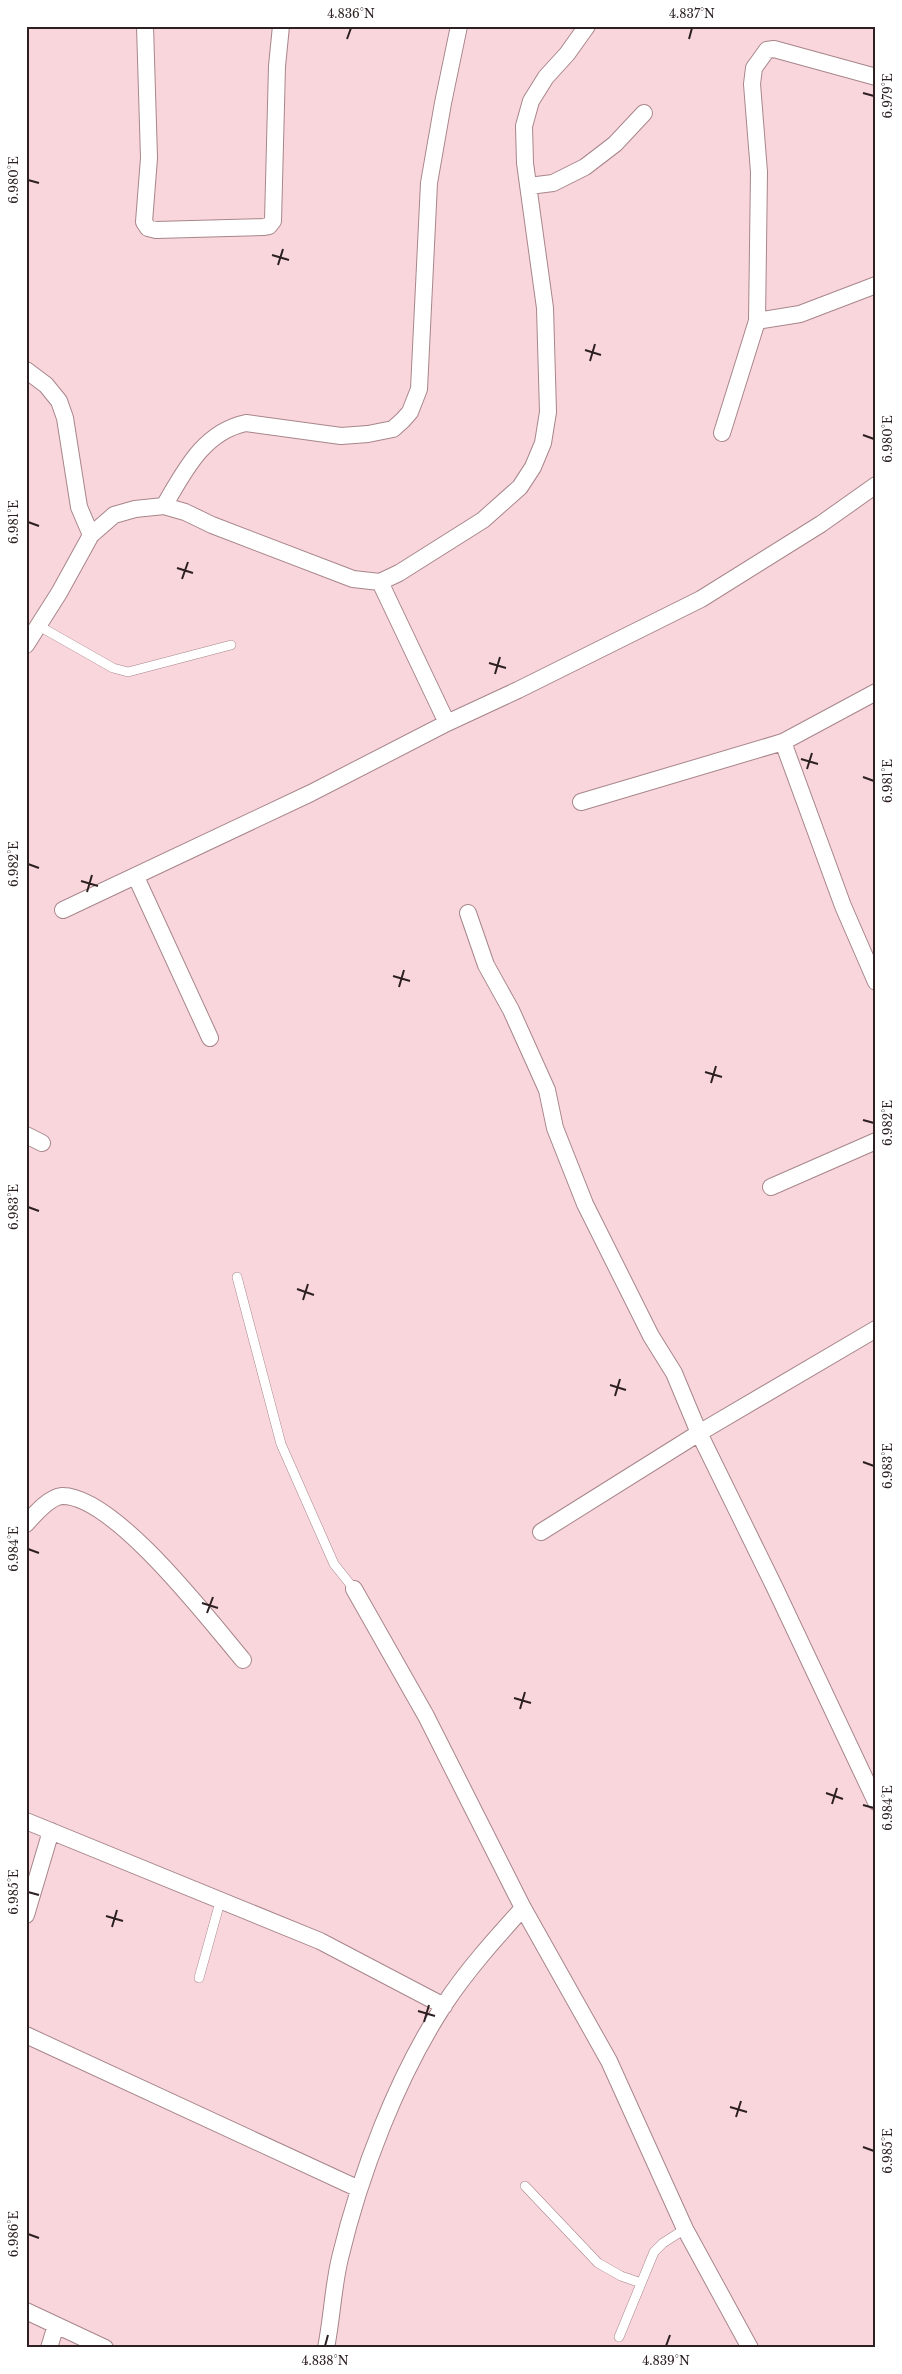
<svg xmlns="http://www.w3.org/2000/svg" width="902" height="2374" font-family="'Libre Baskerville',serif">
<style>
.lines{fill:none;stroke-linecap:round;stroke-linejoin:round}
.lane-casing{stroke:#a7868b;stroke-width:10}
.street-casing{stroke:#a7868b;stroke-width:18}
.lane{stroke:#fff;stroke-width:9}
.street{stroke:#fff;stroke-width:16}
.ticks{fill:none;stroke:#2c2022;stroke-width:2}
.neatline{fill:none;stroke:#2c2022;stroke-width:2}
.ticks-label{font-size:12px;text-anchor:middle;fill:#2c2022}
</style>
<rect width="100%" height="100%" fill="#f9d6db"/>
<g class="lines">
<defs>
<path id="lane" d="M39,626L113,668L128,672L231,645
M237,1277L281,1444L334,1564L354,1589
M199,1978L220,1902
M525,2186L598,2263L621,2276L641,2283
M619,2337L654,2252L663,2243L685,2229"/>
<path id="street" d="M145,26L149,158L144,222L148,228L156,230L263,227L269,226L273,221L277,66L281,26
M529,186L553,183L585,167L615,144L644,113
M757,321L800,314L876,285
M26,370L46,385L59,401L65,418L79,507L91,535
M722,433L757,321L759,172L752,84L754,68L767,50L774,49L876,77
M164,506C184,472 203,432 246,423L341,436L368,434L393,429L403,420L410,412L419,389L429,183L443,103L459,26
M380,582L447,723
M26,645L59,593L91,535L114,515L135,509L164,506L185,512L212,525L353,579L380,582L399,573L483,520L520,487L533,467L543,443L548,412L545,308L525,163L524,126L531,101L546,77L567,54L587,26
M783,742L843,906L876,982
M581,802L783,742L876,692
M136,877L210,1038
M63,910L311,793L447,723L518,690L701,599L821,524L876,485
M468,913L486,965L511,1010L547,1090L555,1128L585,1204L651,1336L674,1373L699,1433L775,1588L876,1802
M26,1135L42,1143
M771,1187L876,1141
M26,1524C34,1515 49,1497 62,1496C114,1495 210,1621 243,1660
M541,1532L699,1433L876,1329
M354,1589L426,1716L523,1908L609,2061L685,2229L750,2348
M26,1821L320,1941L444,2006
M26,1915L51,1831
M26,2035L359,2189
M26,2311L105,2348
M49,2348L56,2325
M326,2348C332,2318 333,2287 340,2258C360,2174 397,2077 444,2005C467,1970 495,1939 523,1908"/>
</defs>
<use href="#lane" class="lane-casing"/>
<use href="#street" class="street-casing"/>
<use href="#lane" class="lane"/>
<use href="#street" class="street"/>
</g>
<path class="ticks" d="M347,39L351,28M689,39L692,28M863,93L874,96M28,180L39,183M272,255L289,260M278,265L283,249M585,350L601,355M590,361L595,344M863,435L874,439M28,522L39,526M177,568L193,573M182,579L188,562M489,663L506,668M495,674L500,657M801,759L818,764M807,769L812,753M863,777L874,781M28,864L39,868M81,881L98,886M87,892L92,875M393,976L410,981M399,987L404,970M705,1072L722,1077M711,1083L716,1066M863,1120L874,1123M28,1207L39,1211M297,1289L314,1295M303,1300L308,1284M610,1385L626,1390M615,1396L620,1379M863,1462L874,1466M28,1549L39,1553M202,1603L218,1608M207,1613L213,1597M514,1698L531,1703M520,1709L525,1692M826,1793L843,1799M832,1804L837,1788M863,1805L874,1808M28,1892L39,1895M106,1916L123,1921M112,1927L117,1910M418,2011L435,2016M424,2022L429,2005M730,2107L747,2112M736,2117L741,2101M863,2147L874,2151M28,2234L39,2238M325,2346L328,2335M666,2346L670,2335"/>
<rect width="902" height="2374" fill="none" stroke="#ffffff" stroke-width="55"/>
<rect x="28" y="28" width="846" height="2318" class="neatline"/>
<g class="ticks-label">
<text x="351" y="18">4.836°N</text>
<text x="692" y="18">4.837°N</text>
<text transform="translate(888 96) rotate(-90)" y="4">6.979°E</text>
<text transform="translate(14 180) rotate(-90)" y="4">6.980°E</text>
<text transform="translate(888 439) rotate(-90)" y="4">6.980°E</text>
<text transform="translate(14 522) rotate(-90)" y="4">6.981°E</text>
<text transform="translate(888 781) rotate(-90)" y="4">6.981°E</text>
<text transform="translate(14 864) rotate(-90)" y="4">6.982°E</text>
<text transform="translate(888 1123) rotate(-90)" y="4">6.982°E</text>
<text transform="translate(14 1207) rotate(-90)" y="4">6.983°E</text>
<text transform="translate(888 1466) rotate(-90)" y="4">6.983°E</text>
<text transform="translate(14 1549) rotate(-90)" y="4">6.984°E</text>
<text transform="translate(888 1808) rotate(-90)" y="4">6.984°E</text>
<text transform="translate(14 1892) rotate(-90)" y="4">6.985°E</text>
<text transform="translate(888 2151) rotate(-90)" y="4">6.985°E</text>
<text transform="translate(14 2234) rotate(-90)" y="4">6.986°E</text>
<text x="325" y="2365">4.838°N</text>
<text x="666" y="2365">4.839°N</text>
</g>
</svg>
